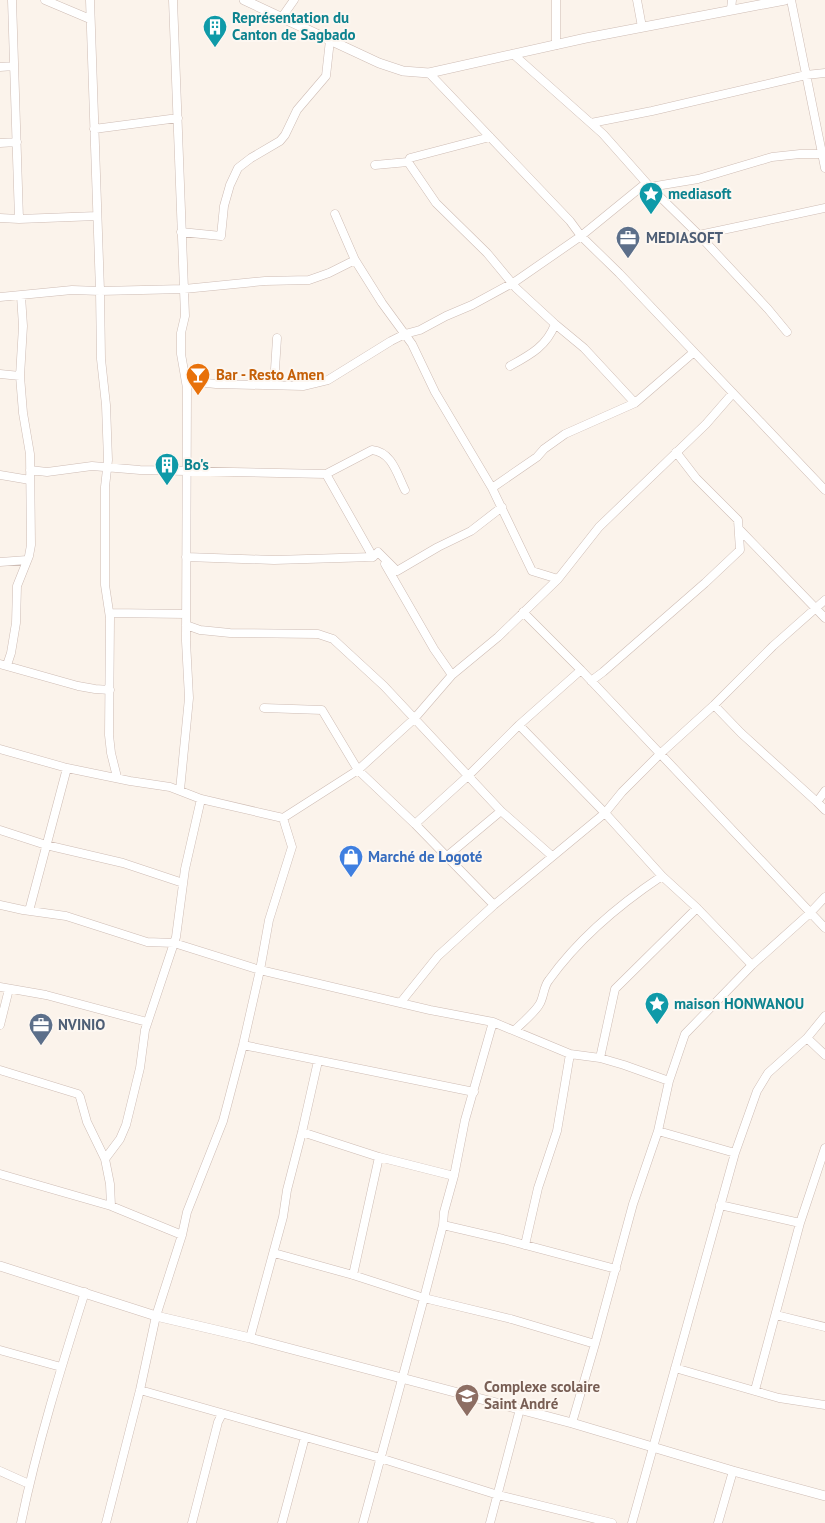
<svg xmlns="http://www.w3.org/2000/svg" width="825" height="1523" font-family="'PT Sans',sans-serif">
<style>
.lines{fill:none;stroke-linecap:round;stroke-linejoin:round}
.minor-casing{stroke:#cebcb4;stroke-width:9}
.tertiary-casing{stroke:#cebcb4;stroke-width:10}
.minor{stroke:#fff;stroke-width:8}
.tertiary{stroke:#fff;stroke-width:9}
.labels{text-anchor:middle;stroke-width:4;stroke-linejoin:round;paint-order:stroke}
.culture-label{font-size:15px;font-weight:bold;fill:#0d838f;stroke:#fdf7f1;text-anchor:start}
.service-label{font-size:15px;font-weight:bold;fill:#4e5e75;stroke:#fdf7f1;text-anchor:start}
.food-label{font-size:15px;font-weight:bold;fill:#c56008;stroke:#fdf7f1;text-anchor:start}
.shop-label{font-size:15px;font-weight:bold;fill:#366cbe;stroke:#fdf7f1;text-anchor:start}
.education-label{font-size:15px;font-weight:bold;fill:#785e54;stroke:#fdf7f1;text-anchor:start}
</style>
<rect width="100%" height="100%" fill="#fbf3eb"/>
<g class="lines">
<defs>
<path id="minor" d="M12,0L19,219
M45,0L90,19
M90,0L100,291L101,359L106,405L108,460L105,487V585L110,618L109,735L111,753L117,777
M173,0L185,316L181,333V354L187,388L186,641L189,698L180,790
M637,0L642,27
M791,0L825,168
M731,9L732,0
M282,17L294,0
M556,45V0
M513,54L603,134L650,187L699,235L768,309L787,332
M0,67L14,66
M429,73L570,221L581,236L619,273L825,490
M591,123L652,111L806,75L825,73
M94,129L178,118
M0,143L17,142
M408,162L436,203L487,253L516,288L555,324L584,348L635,403
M375,165L408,162L410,158L490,137
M650,187L698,179L772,157L800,154H825
M335,214L355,260
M0,218L19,219L97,216
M181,232L221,236L224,206L230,185L238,168L251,158L280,141L285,135L297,110L326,76L330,40
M699,235L825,208
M0,297L72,290L100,291L184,289L265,281L309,280L329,273L355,260L382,303L412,344L435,392L492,488L532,571L558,579
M510,366C530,355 547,346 555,324
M0,374L20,376
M187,381L216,384L303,386L328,380L391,341L405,334L420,330L446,316L472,305L516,281L581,236L646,183
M274,385L277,338
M30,470L47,472L92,466L140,470L326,474L373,557L378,552
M326,474L372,450C392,452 397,474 405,490
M0,475L30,480
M492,488L537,457L544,449L565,434L635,403L694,352
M739,529L825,618
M378,552L397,571L438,547L471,531L502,507
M186,557L274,560L373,557
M0,562L27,560
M385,564L434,649L452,675
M523,612L581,670L825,928
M110,613L186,614
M186,625L200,630L230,633L318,634L333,639L384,686L501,811L552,856
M0,664L78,686L95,689L110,690
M7,665L11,653L16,623L17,586L29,556L31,545L30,454L23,413L20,376L23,326L21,296
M591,681L603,672L705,583L740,550L738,520L696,478L676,452
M714,705L741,733L817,802
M264,708L322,710L358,770L415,824L494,905
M519,725L605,813L662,876L697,908L752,965
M0,749L67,768L130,781L170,787L201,799L283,818L358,770L414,719L452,675L498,637L558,579L599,527L706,424L733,393
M825,791L817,802L825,810
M415,824L469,775L519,725L581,670
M0,830L46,845L123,863L183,883
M446,857L501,811
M0,905L23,910L66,916L147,942L174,943L260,970L430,1010L493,1022L570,1054L600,1058L624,1065L669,1081L658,1131L633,1204L595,1344L572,1423
M29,911L67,768
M0,987L46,995L147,1022
M401,1002L438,956L494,905L605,813L622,792L660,754L714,705L773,646L825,600
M0,1025L9,989
M515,1030C523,1022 533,1014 539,1005C544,998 543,987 549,980C579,938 620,904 662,876
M807,1038L825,1055
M243,1045L474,1092
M600,1058L615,989L697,908
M0,1070L78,1094L80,1097L87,1122L105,1159L110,1184L111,1206
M669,1081L685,1034L752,965L810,913L825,897
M658,1131L735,1153
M302,1132L379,1157L454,1176
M105,1159L120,1139L126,1125L140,1068L145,1030L176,937L185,869L201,799
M0,1174L111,1206L182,1235
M720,1205L800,1223
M443,1225L503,1239L616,1269
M525,1245L538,1188L557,1131L570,1054
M274,1253L353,1275L424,1298L511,1319L595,1344
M353,1275L379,1157
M776,1315L825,1327
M250,1338L283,1217L287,1190L302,1132L318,1061
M0,1350L61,1367
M675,1368L779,1398L825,1405
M140,1390L380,1458L498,1495L612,1523
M755,1390L800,1223L825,1148
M0,1471L29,1484
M21,1523C37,1445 61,1368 85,1292
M106,1523L140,1390L156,1316L182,1235L187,1212L223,1121L243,1045L260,970L269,920L292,847L283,818
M192,1523L218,1422L222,1414
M282,1523L305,1437
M363,1523L424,1298L443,1225L444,1212L454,1176L465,1120L493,1022
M490,1523L520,1409
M632,1523L735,1153L757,1091L768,1073L807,1038L825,1016
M718,1523L733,1471"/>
<path id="tertiary" d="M244,0L379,63L403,71L429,73L586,38L785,0
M0,1266L156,1316L250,1338L572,1423L733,1471L825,1496"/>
</defs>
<use href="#minor" class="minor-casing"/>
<use href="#tertiary" class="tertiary-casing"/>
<use href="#minor" class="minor"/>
<use href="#tertiary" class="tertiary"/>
</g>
<defs>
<symbol id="building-pin" viewBox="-11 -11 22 30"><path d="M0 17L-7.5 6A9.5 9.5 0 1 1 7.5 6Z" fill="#0f9aa8" stroke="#fdf7f1"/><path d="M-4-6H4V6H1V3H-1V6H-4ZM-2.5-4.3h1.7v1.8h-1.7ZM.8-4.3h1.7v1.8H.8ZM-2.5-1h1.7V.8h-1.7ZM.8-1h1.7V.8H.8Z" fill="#fff"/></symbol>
<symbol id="sight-pin" viewBox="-11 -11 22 30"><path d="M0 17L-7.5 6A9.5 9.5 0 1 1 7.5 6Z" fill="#0f9aa8" stroke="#fdf7f1"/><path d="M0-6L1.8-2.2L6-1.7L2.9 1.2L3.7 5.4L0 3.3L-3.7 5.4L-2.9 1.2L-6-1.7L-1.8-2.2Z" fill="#fff"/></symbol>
<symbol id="office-pin" viewBox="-11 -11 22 30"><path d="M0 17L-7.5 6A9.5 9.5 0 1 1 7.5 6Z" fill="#5c6f8a" stroke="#fdf7f1"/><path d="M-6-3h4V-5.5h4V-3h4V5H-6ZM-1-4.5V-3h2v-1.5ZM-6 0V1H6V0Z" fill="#fff"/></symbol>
<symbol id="bar-pin" viewBox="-11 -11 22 30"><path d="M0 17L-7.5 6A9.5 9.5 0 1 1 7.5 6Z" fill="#e8710a" stroke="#fdf7f1"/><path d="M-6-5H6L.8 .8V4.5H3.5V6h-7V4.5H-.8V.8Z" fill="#fff"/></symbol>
<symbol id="shop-pin" viewBox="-11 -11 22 30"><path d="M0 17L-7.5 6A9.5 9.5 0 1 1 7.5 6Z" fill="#3f7fe0" stroke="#fdf7f1"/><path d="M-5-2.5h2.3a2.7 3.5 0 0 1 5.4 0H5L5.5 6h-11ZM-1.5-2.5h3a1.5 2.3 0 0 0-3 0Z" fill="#fff"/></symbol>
<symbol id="school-pin" viewBox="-11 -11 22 30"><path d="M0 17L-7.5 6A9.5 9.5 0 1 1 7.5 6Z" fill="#8d6e63" stroke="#fdf7f1"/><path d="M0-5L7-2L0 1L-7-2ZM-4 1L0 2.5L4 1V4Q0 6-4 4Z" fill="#fff"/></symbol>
</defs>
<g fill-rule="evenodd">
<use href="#building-pin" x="201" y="13" width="28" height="38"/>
<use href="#sight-pin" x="637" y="180" width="28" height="38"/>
<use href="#office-pin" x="614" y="224" width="28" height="38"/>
<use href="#bar-pin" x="184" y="361" width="28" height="38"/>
<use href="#building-pin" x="153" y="451" width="28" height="38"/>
<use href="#shop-pin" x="337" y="843" width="28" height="38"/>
<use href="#sight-pin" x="643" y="990" width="28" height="38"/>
<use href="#office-pin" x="27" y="1011" width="28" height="38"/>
<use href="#school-pin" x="453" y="1382" width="28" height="38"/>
</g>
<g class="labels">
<g class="culture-label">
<text x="232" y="23">Représentation du<tspan x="232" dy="17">Canton de Sagbado</tspan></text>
<text x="668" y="199">mediasoft</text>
<text x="184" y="470">Bo's</text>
<text x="674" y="1009">maison HONWANOU</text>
</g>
<g class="service-label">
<text x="646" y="243">MEDIASOFT</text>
<text x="58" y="1030">NVINIO</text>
</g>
<g class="food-label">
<text x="216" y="380">Bar - Resto Amen</text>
</g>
<g class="shop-label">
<text x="368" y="862">Marché de Logoté</text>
</g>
<g class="education-label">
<text x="484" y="1392">Complexe scolaire<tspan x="484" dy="17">Saint André</tspan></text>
</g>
</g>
</svg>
